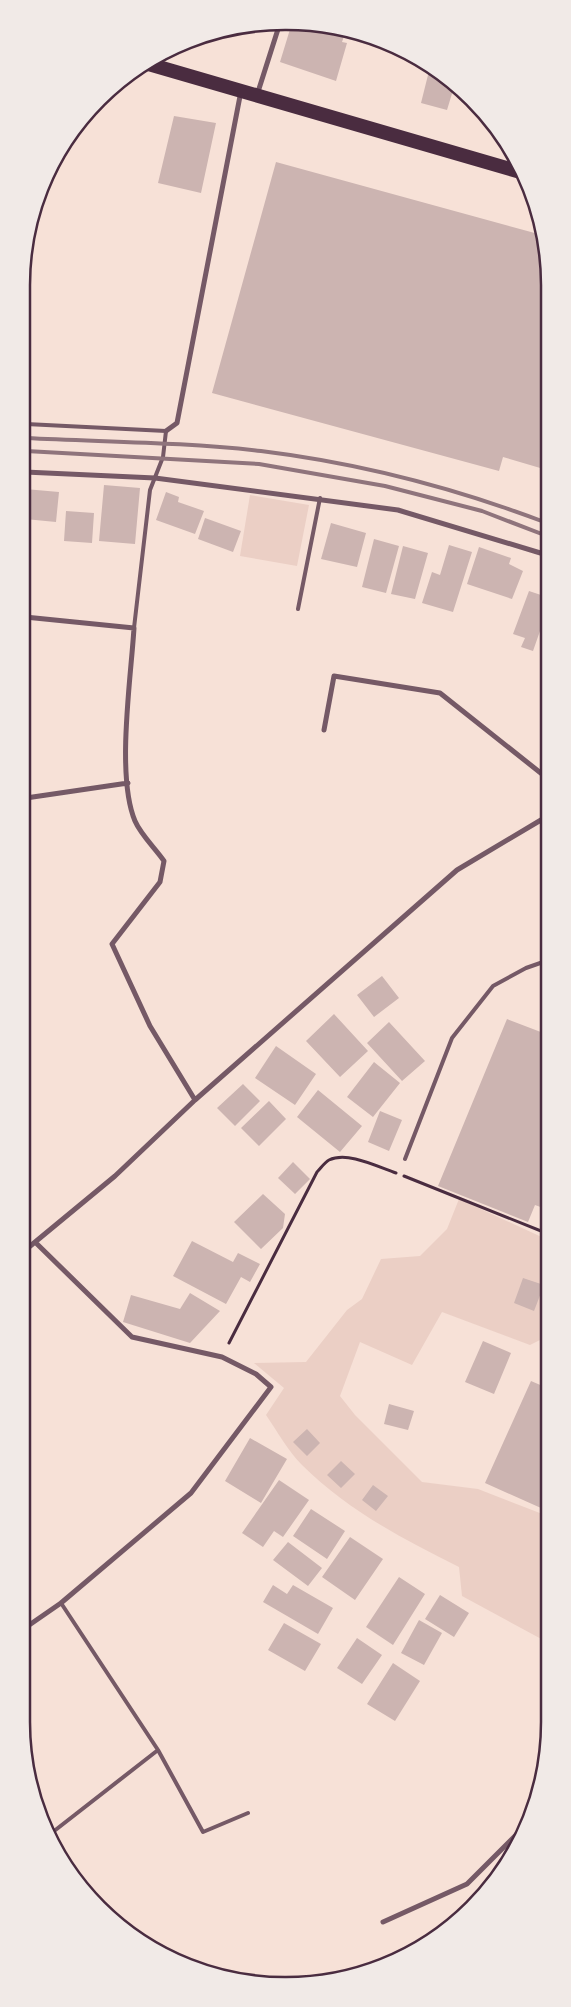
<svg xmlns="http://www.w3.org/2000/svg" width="571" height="2007" font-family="'Source Sans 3',sans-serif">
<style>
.green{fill:#ebcfc5}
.building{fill:#ccb4b1}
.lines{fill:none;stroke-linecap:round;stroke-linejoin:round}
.path{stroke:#4a2c40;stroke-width:3}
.service{stroke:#755966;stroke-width:4}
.minor{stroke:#755966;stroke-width:5}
.trunk{stroke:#4a2c40;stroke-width:14}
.rail{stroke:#8f747c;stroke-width:4}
.rim{fill:none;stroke:#4a2c40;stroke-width:2.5}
</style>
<rect width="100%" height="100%" fill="#f7e1d7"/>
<path class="green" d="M250,495L309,505L297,566L240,556Z
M459,1199L546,1239V1337L530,1345L442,1312L412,1365L360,1342L340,1396L355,1415L422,1482L478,1489L545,1515V1641L462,1596L459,1567C403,1539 347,1510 302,1465C288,1451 277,1431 266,1415L284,1388L254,1363L306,1362L347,1310L362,1299L381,1259L420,1256L447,1229Z"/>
<path class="building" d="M291,26H337L346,30L342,42L347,43L336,81L280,62Z
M430,67L454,87L447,110L421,103Z
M174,116L216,123L201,193L158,183Z
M276,162L542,235L548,251L547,470L503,457L499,471L212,393Z
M104,485L140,488L135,544L99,541Z
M25,489L59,492L56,522L25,519Z
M166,492L179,497L178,502L204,511L195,534L156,520Z
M66,511L94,513L92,543L64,541Z
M205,518L241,531L233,552L198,539Z
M331,523L366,533L357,567L321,559Z
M374,539L399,546L386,593L362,587Z
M449,545L472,552L453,612L422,603L432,572L440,575Z
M403,546L428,553L415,599L391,594Z
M479,547L511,558L509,564L523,571L512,599L467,584Z
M529,591L547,597V611L533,651L521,647L525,638L513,634Z
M382,976L399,998L374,1017L357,995Z
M334,1014L368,1051L340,1077L306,1041Z
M507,1019L546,1034V1209L535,1205L528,1222L438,1186Z
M389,1022L425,1061L402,1081L367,1043Z
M276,1046L316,1074L295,1105L255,1078Z
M374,1062L400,1083L373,1117L347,1097Z
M243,1084L260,1101L235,1126L217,1108Z
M318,1090L362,1126L340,1152L297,1117Z
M269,1101L286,1119L259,1146L241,1128Z
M380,1111L402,1120L389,1151L368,1142Z
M293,1162L310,1179L295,1194L278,1178Z
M263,1194L285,1214L283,1228L261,1249L234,1222Z
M192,1241L233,1262L238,1253L260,1264L250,1282L241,1277L226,1304L173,1276Z
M523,1278L544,1285L534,1311L514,1303Z
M190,1293L220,1311L190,1343L123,1322L131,1295L180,1309Z
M483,1341L511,1353L494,1394L465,1382Z
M531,1381L545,1387V1499L541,1508L485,1483Z
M389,1404L414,1411L408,1430L384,1424Z
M307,1429L320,1443L307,1456L293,1442Z
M250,1438L287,1459L261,1503L225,1481Z
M341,1461L355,1474L341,1488L327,1475Z
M279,1480L309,1500L283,1537L274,1531L263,1547L242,1533Z
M373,1485L388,1496L376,1511L362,1500Z
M311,1509L345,1531L327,1559L293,1536Z
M350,1537L383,1559L355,1600L322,1577Z
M288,1542L322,1568L308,1586L273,1560Z
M399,1577L425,1594L393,1645L366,1627Z
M273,1585L287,1594L293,1585L333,1608L318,1634L263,1602Z
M440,1595L469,1613L454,1637L425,1619Z
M419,1620L442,1633L424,1665L401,1653Z
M284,1623L321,1644L305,1671L268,1650Z
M357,1638L382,1655L362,1684L337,1668Z
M393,1663L420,1681L395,1721L367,1704Z"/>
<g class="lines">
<path class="path" d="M404,1176L546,1233
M229,1343L317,1172C321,1168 325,1162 329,1160C348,1151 378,1167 396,1173"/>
<path class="service" d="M26,424L166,431L163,457L150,490L134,628
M298,609L320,498
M405,1159L452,1038L493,986L526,968L546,961
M158,1750L203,1832L248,1813
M49,1835L158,1750L61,1603"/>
<path class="minor" d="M257,95L279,26
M166,431L177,423L241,91
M25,472L155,478L398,510L547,555
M25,617L134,628C131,678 116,776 135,821C141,835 155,848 164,861L160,882L112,944L150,1026L195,1100
M324,730L334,676L440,693L547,778
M24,796L26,798L128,783
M23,1252L115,1176L195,1100L457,870L546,817
M22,1630L61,1603L191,1493L271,1387L256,1374L222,1357L132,1337L35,1242
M383,1922L467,1884L524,1827"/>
<path class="trunk" d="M145,63L524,173"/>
<path class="rail" d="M26,438C104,442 183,442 261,451C359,463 455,488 547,523
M26,451L259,464L385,486L482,511L547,536"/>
</g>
<path d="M0 0H571V2007H0ZM285 30H286A255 255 0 0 1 541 285V1722A255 255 0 0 1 286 1977H285A255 255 0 0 1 30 1722V285A255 255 0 0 1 285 30Z" fill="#f1eae7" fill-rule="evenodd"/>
<path class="rim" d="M285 30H286A255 255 0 0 1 541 285V1722A255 255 0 0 1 286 1977H285A255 255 0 0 1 30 1722V285A255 255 0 0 1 285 30Z"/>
</svg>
